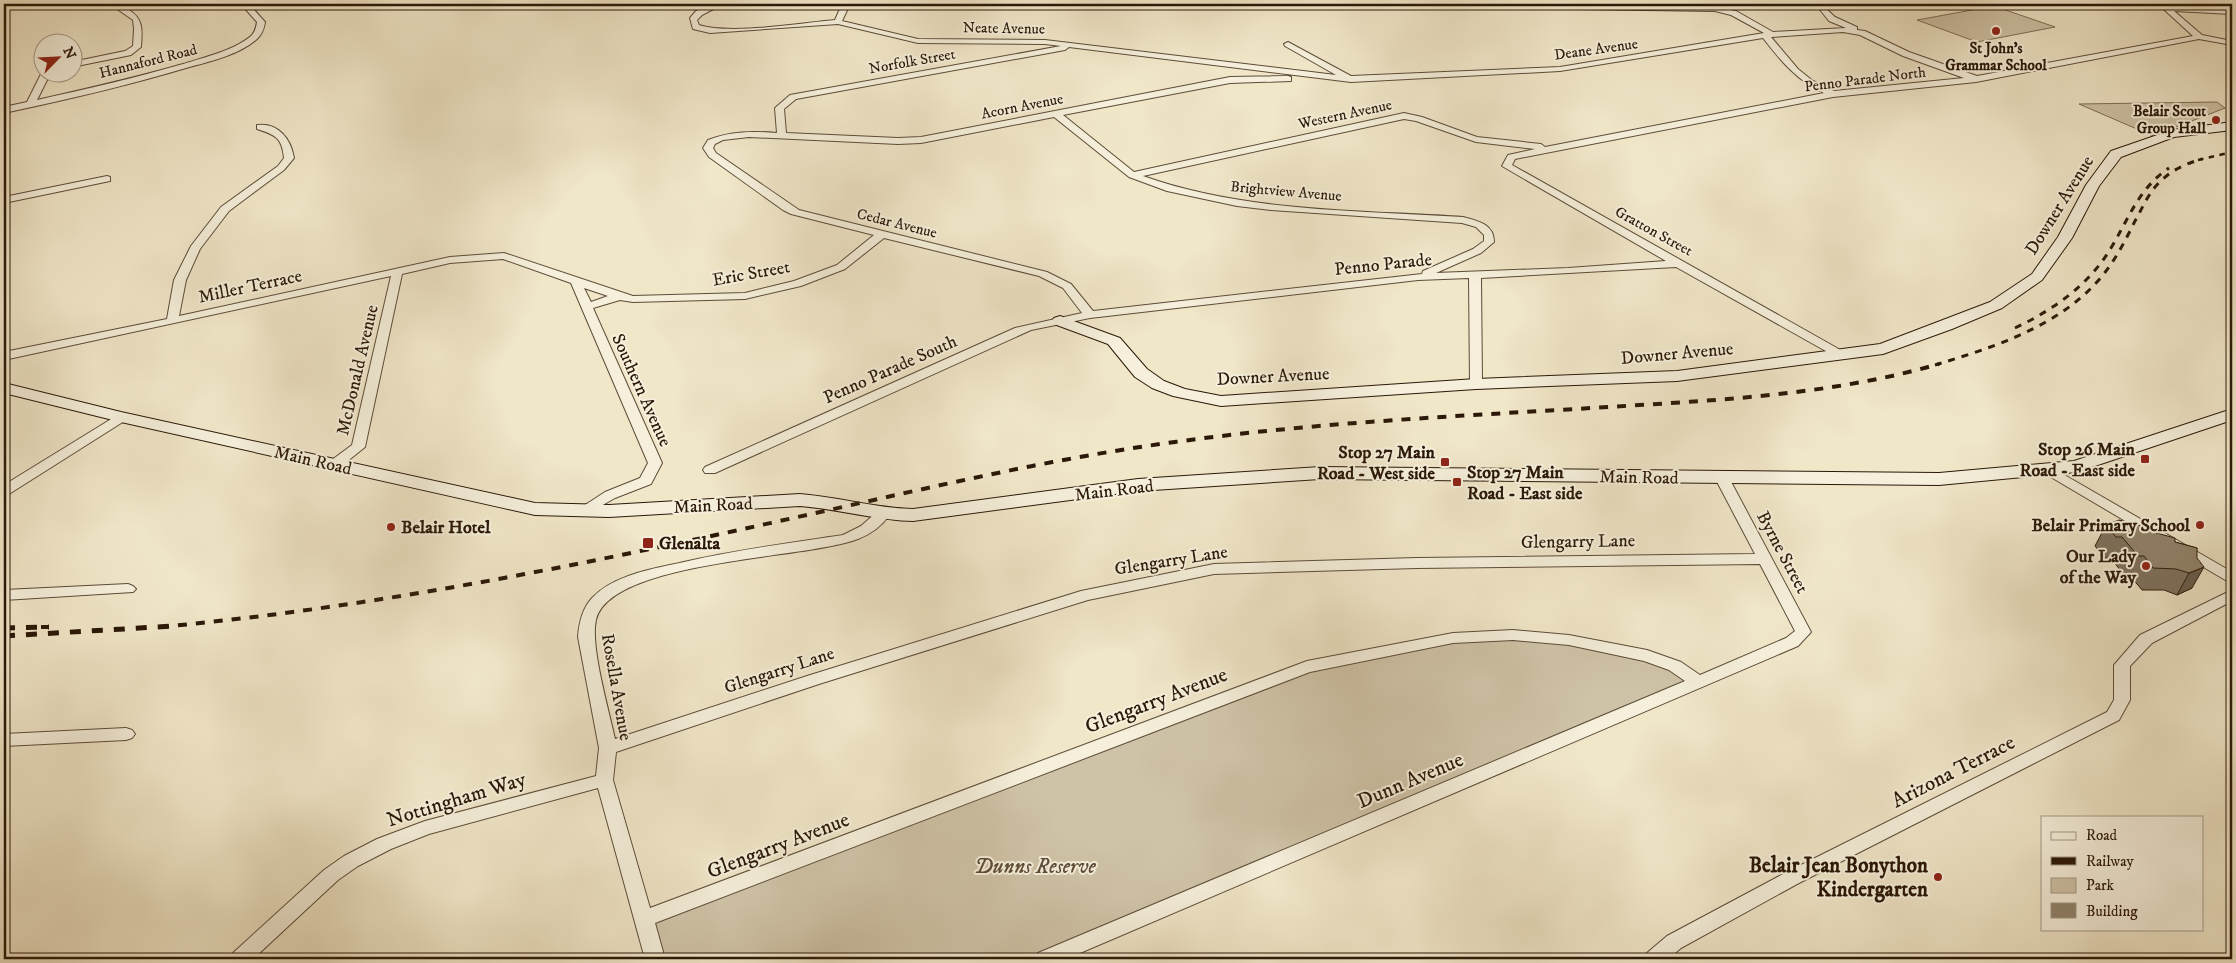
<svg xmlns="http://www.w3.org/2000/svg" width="2236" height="963" font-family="'IM FELL DW Pica',serif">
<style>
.green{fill:#cfc3a7;stroke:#7d6e58}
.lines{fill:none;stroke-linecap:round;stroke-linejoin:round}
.street-casing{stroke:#5c4c38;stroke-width:2}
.secondary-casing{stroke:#2b1808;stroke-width:2}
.street{fill:#f5efdb;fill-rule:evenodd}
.secondary{fill:#f5efdb;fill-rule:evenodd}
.rail-far3{stroke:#2b1808;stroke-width:2.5;stroke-dasharray:5.5 5.5;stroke-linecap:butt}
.rail-far2{stroke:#2b1808;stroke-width:3;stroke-dasharray:7 7;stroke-linecap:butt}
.rail-far1{stroke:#2b1808;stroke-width:4;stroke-dasharray:9 9;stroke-linecap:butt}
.rail{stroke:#2b1808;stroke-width:5;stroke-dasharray:11 11;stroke-linecap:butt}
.wall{fill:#7d715d;stroke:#2b1808}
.shaded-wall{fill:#665c4c;stroke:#2b1808}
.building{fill:#91836c;stroke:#2b1808}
.poi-dot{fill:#8f2418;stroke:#f5efdb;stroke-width:2}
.labels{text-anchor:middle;stroke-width:4;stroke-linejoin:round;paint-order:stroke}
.far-street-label{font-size:15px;fill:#2b1808;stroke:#f5efdb}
.far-poi-label{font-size:15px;font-weight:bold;fill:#2b1808;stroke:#f5efdb}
.street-label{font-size:18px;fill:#2b1808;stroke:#f5efdb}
.poi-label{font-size:18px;font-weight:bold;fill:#2b1808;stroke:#f5efdb;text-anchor:end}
.near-street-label{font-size:21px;fill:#2b1808;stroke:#f5efdb}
.near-poi-label{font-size:21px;font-weight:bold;fill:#2b1808;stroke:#f5efdb;text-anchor:end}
.near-park-label{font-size:21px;font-style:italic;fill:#5c4b38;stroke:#f5efdb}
</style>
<rect width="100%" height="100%" fill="#f0e6c8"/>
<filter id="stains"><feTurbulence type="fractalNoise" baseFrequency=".004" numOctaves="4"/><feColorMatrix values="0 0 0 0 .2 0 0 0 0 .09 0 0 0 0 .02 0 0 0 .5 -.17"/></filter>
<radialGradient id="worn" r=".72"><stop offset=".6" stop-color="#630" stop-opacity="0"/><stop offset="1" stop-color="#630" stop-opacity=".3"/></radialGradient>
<path class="green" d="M1994,6L2055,27L1977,42L1917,20Z
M2217,102L2225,108L2153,136L2079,104Z
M1513,635L1647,656L1699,682L1045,959H655L644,919L1307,667L1453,638Z"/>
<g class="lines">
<defs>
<path id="street" d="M110,4C118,4 122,6 129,10C144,19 142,31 141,47L131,55L72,67V62L125,51L133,46L134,29L133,20Z
M241,4H249L265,22C264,29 262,34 257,39C239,55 209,62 186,68C126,86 65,100 4,113V107L27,102L42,72H51L37,100C86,89 135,78 183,64C205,57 233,51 251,36C255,32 256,28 257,22Z
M713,4H723L702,15L697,20L699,25C731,35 800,23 835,20L842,4H850L842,21L918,39L1045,40L1336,75L1285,46L1284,44L1288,42L1351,76L1560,67L1764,33L1731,15L1715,11L1499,8L1473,6L1469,4L1715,7L1736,11L1773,32L1846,28L1829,21L1817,6L1821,4L1835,17L1857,27V30L1865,31L1909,52L1977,76L2193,36L2158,4L2232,10V14L2174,11L2202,35L2232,41V45L2199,39L1976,82L1833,97L1515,159L1512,165L1844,352L1846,355L1844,358L1840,359L1676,267L1481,278L1482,384L1476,388L1470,384L1469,278L1418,280L1090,318L1031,330L715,473H705L703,470L705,467L1015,328L1082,313L1063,288L1039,276L884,238L845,269L801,286L745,299L633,302L620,300L593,308L662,463L651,484L615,498L587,514L582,513L580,510L582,507L605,492L640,478L648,463L571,283L503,259L450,263L402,274L365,447L339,468H329L327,465L329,462L352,445L391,276L4,360V352L167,319L174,280L191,246L221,207L278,166L284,158C282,137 275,135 257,129V125C278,122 291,139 294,158L284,170L229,211L200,249L186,280L179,316L450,257L504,253L633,296L745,293L794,281L837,265L874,235L791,214L783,210L709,157L703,148L708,140C730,131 753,131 777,133L775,108L790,95L1061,46L1045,44L918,43L838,24L710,33L693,29L690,18L696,11ZM1843,32L1860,35L1903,56L1964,78L1834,91L1813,81L1798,69L1771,37ZM1763,38C1781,61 1797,81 1824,93L1545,147L1541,144L1477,137L1422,117L1404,113L1134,172L1063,115L1230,83L1291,81V77L1288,76L1230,77L921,137L898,138L786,133L784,109L796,99L1065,50L1069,47L1351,82L1560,71ZM1054,117L1129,177L1167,191L1237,206L1271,210L1462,223L1476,227L1484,235V241L1473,249L1423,271L1422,274L1093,311L1071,284L1047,272L799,210L716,153L713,148L715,144L723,140L749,137L898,144L921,143ZM1404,119L1416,121L1476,142L1535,149L1508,155L1502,166L1666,261L1568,268L1436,273L1481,253L1494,242C1494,224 1478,221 1463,217C1356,210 1244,212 1143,176ZM584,288L608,296L591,302Z
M1213,4H1221L1225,7L1218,9Z
M1388,4H1445L1424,8L1392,6Z
M107,176L110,177V181L4,203V197Z
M121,413L126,414L127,417L126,420L9,494L4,495V485Z
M2049,466L2232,572V583L2227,581L2044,473L2042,470Z
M1722,474L1729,478L1811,632L1798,646L1066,959H1035L1038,953L1685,681L1669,670L1644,661L1569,645L1513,640L1453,643L1310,672L655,923L665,959H645L598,788L429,834L391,849L358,866L338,880L253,959H230L233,953L324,870L344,856L377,839L425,821L596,776L599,748L578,637C579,623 582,609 592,598C615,574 653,569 684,562C736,550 789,543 843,535L861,526L878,511H888L890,514C882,526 871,534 858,539C807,559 610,560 596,620C590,646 609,710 615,739L807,676L1081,591L1214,564L1417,558L1755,554L1715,478ZM1760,564L1795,631L1786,638L1700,675L1681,662L1647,650L1569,635L1513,630L1453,633L1307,661L650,908L613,780L616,752L819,684L1088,600L1214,574L1417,568Z
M128,584L133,586L136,589L133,592L4,600V590Z
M2232,590V601L2152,643L2130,666V700L2119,720L1799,883L1681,948L1668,959H1644L1647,953L1667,936L1785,873L2107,712L2114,700V665L2140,635Z
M126,728L132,730L135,734L132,738L126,740L4,746V734Z"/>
<path id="secondary" d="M2232,122V130L2174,137L2121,157L2099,186L2072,238L2042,280L2002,308L1952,329L1883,354L1677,381L1476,389L1221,406L1173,396L1152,388L1135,377L1108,344L1054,324L1052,321L1054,318L1060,316L1120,338L1147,369L1164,381L1185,389L1221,396L1476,379L1677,371L1880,344L1990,302L2032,274L2058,237L2086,185L2111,151L2172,130Z
M4,383L121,412L535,503L609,505L800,494C838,497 875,508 913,509L1138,479L1320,467L1939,473L2074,461L2232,409V420L2077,472L1939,485L1320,479L1138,491L913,521C875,520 838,509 800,506L609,517L535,515L121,422L4,393Z"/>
</defs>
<use href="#street" class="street-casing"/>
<use href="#secondary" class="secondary-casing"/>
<use href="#street" class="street"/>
<use href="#secondary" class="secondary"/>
<path class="rail-far3" d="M2198,160L2232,152"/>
<path class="rail-far2" d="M2015,328C2053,310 2089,285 2111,248C2129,218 2139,188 2169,168
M1935,365C1991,348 2055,328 2096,283C2113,265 2124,243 2135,221C2143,207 2149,191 2162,180C2173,169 2188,163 2202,159"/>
<path class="rail-far1" d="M41,627H49
M160,627C368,608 572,567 775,522C908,493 1040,460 1175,442C1318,422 1463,416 1608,407C1719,400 1831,395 1939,364"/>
<path class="rail" d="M4,628L49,627
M4,636L174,626"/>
</g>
<path class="wall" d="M2106,525L2142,529L2175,542L2197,548L2192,588L2177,595L2164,590H2142L2132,578H2126L2111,558H2105L2095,546Z"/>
<path class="shaded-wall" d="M2204,567L2192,588L2177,595L2189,573Z"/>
<path class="building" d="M2119,520L2142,526V529L2175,538V542L2197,548V558L2204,567L2189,573L2176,569L2153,568L2144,556H2138L2122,537H2116L2106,525Z"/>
<g class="poi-dot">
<circle cx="1996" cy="31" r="5"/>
<circle cx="2216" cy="120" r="5"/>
<rect x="2140" y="454" width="10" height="10" rx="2.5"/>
<rect x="1440" y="457" width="10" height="10" rx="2.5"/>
<rect x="1452" y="477" width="10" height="10" rx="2.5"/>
<circle cx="2200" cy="525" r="5"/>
<circle cx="391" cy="527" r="5"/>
<rect x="642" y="537" width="12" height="12" rx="2.5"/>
<circle cx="2146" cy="566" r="5"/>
<circle cx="1938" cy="877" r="5"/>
</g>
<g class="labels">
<g class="far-street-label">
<text transform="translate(1004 28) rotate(1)" y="5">Neate Avenue</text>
<text transform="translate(1596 49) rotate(-8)" y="5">Deane Avenue</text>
<text transform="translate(148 61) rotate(-14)" y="5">Hannaford Road</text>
<text transform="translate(912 61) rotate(-10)" y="5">Norfolk Street</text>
<text transform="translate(1865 79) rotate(-7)" y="5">Penno Parade North</text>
<text transform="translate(1022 106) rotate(-11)" y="5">Acorn Avenue</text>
<text transform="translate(1345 114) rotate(-12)" y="5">Western Avenue</text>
<text transform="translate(1286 191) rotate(5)" y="5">Brightview Avenue</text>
<text transform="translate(897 223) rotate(14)" y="5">Cedar Avenue</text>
<text transform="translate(1654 231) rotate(29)" y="5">Gratton Street</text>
</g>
<g class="far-poi-label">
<text x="1996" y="53">St John's<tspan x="1996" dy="17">Grammar School</tspan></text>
<text x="2206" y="116" text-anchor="end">Belair Scout<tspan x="2206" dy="17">Group Hall</tspan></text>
</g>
<g class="street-label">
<text transform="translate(2059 205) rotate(-58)" y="6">Downer Avenue</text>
<text transform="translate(1383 264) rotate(-6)" y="6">Penno Parade</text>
<text transform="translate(751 273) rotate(-10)" y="6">Eric Street</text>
<text transform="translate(250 286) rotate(-12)" y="6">Miller Terrace</text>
<text transform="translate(1677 353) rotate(-5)" y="6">Downer Avenue</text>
<text transform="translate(890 369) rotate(-24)" y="6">Penno Parade South</text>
<text transform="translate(357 370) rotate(-77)" y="6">McDonald Avenue</text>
<text transform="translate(1273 376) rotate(-3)" y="6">Downer Avenue</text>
<text transform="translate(642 390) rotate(66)" y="6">Southern Avenue</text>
<text transform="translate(313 460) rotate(13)" y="6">Main Road</text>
<text transform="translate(1639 477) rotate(1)" y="6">Main Road</text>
<text transform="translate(1114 490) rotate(-7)" y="6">Main Road</text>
<text transform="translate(713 505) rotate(-3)" y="6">Main Road</text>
<text transform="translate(1578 541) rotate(-1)" y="6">Glengarry Lane</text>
<text transform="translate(1783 552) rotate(62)" y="6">Byrne Street</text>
<text transform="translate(1171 560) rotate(-9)" y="6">Glengarry Lane</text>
<text transform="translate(779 670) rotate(-18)" y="6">Glengarry Lane</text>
<text transform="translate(617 687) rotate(80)" y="6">Rosella Avenue</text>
</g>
<g class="poi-label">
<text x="2135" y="455">Stop 26 Main<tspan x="2135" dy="21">Road - East side</tspan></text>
<text x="1435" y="458">Stop 27 Main<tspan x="1435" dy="21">Road - West side</tspan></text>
<text x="1467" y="478" text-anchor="start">Stop 27 Main<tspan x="1467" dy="21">Road - East side</tspan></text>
<text x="2190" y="531">Belair Primary School</text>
<text x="401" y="533" text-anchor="start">Belair Hotel</text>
<text x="659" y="549" text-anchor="start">Glenalta</text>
<text x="2136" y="562">Our Lady<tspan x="2136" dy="21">of the Way</tspan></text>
</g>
<g class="near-street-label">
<text transform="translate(1156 700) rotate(-21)" y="7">Glengarry Avenue</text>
<text transform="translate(1953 771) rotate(-27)" y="7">Arizona Terrace</text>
<text transform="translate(1410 780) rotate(-23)" y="7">Dunn Avenue</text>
<text transform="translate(456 799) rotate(-17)" y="7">Nottingham Way</text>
<text transform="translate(778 845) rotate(-21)" y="7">Glengarry Avenue</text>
</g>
<g class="near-poi-label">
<text x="1928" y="872">Belair Jean Bonython<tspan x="1928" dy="24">Kindergarten</tspan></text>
</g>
<g class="near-park-label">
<text x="1035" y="873">Dunns Reserve</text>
</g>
</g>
<rect width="2236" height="963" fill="none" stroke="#f0e6c8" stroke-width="20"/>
<rect x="5" y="5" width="2226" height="953" fill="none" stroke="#2b1808" stroke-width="2.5"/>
<rect x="10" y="10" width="2216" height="943" fill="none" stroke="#2b1808"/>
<rect x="2041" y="816" width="162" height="115" fill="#f5efdb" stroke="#a49987"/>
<rect x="2051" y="832" width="25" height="8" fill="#f5efdb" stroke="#a49987"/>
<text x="2086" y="840" font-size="15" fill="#2b1808">Road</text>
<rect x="2051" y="857" width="25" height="8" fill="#2b1808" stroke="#a49987"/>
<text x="2086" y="866" font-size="15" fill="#2b1808">Railway</text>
<rect x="2051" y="878" width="25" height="15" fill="#cfc3a7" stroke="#a49987"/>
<text x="2086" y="890" font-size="15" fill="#2b1808">Park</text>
<rect x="2051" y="903" width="25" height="15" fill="#91836c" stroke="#a49987"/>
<text x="2086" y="916" font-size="15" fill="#2b1808">Building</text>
<g transform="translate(58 58) rotate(66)"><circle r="24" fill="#f5efdb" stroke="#a49987"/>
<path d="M0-4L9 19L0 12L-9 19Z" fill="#8f2418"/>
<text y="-8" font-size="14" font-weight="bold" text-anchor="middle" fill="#2b1808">N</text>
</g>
<rect width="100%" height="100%" filter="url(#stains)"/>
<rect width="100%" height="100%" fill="url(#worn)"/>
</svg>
